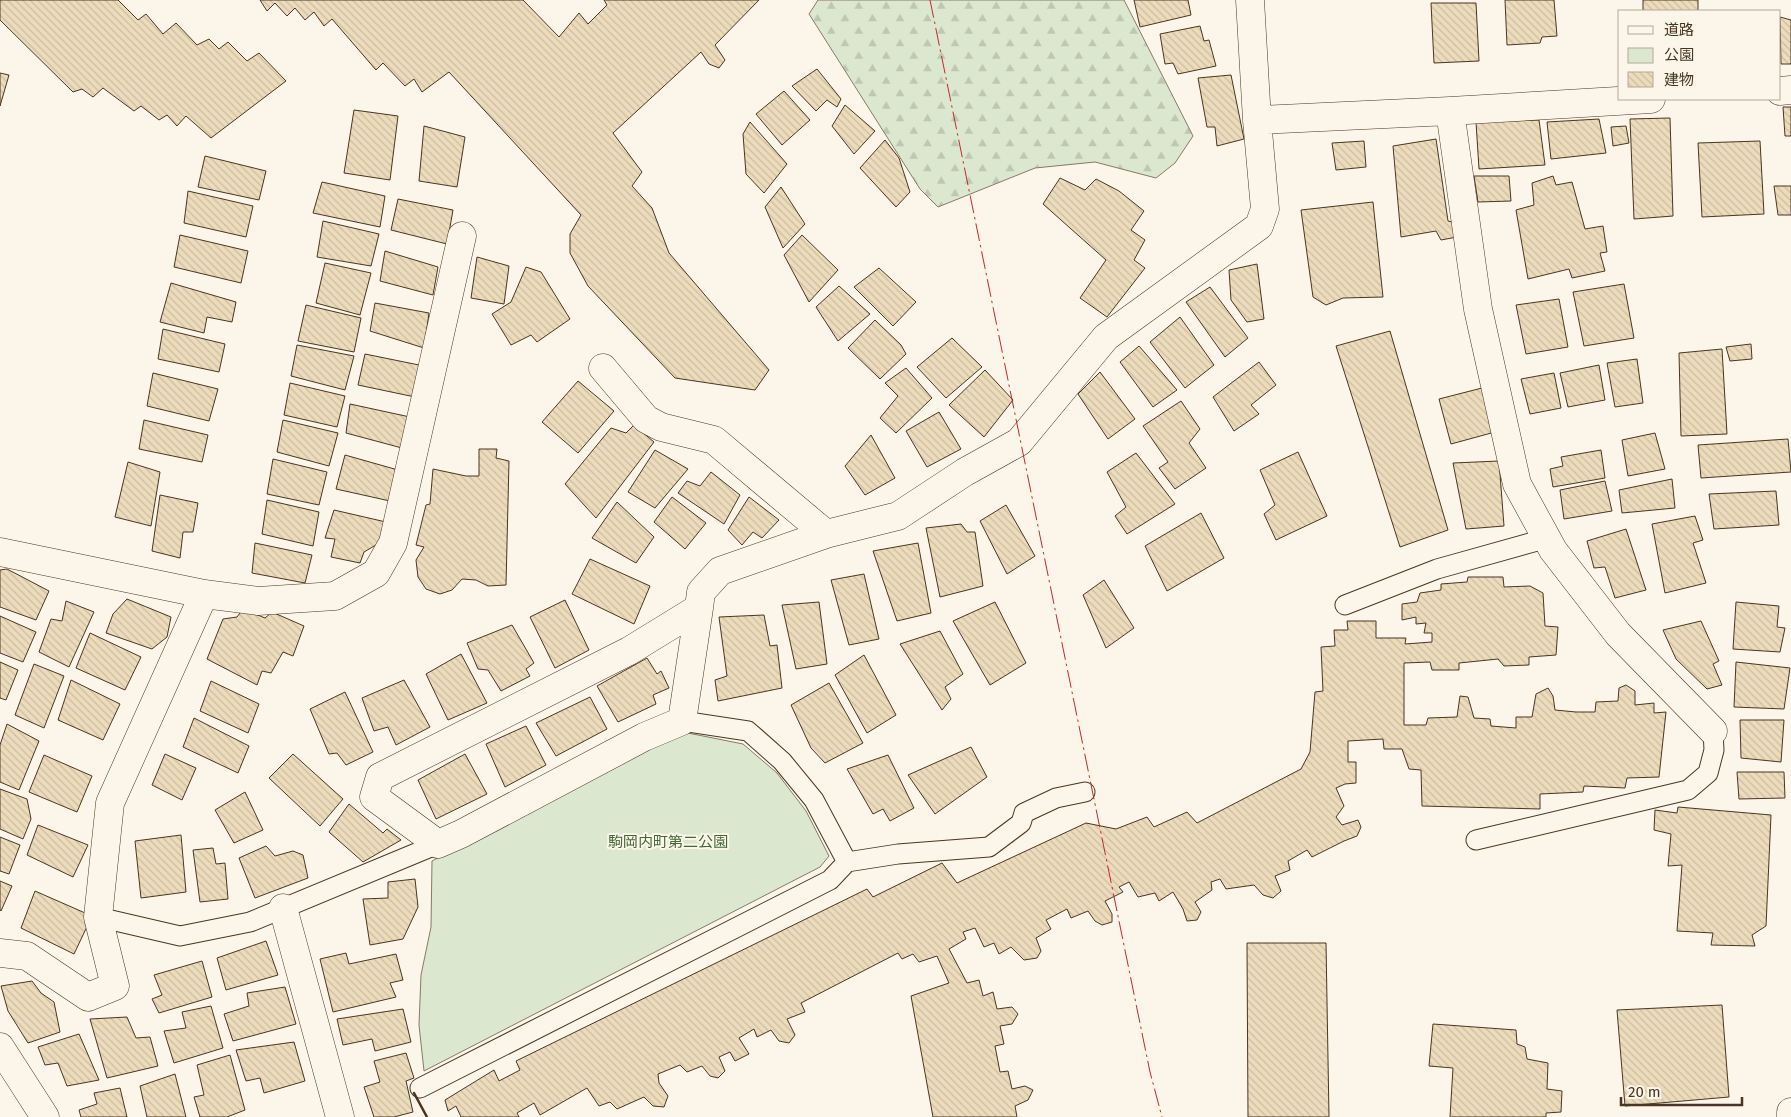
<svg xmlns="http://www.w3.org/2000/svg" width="1791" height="1117" font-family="'Fira Sans','Noto Sans JP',sans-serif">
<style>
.forest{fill:url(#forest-firs);stroke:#887966}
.green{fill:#dce7d0;stroke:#887966}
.building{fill:url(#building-back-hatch);stroke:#4a3520}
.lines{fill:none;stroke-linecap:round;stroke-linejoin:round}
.lane-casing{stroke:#4a3520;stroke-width:21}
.street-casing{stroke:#4a3520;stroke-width:29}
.primary-casing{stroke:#4a3520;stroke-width:29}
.lane{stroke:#fbf6e9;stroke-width:19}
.street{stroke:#fbf6e9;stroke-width:28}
.primary{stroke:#fbf6e9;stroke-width:28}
.wall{stroke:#4a3520;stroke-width:2.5}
.power{stroke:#c62828;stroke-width:1;stroke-dasharray:18 4 2.5 4;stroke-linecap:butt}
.labels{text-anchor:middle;stroke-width:4;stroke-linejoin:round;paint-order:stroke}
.park-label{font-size:15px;fill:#436837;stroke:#fbf6e9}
</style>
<defs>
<pattern id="forest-firs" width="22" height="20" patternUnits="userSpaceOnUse" patternTransform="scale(1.25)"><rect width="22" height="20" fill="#dce7d0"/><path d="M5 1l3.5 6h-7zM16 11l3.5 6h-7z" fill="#bec7b2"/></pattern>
<pattern id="building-back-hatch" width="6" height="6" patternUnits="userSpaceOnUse" patternTransform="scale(1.25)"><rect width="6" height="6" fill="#ecdcbc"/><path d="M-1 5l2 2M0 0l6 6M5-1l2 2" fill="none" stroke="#ccbda1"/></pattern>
</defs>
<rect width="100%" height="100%" fill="#fbf6e9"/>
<path class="forest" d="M818,0H1124L1193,136L1175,163L1156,178L1095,162L1035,168L938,207L920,189L809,14Z"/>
<path class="green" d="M683,732L743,744L777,773L806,811L829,856L820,867L424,1071L419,1025L421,975L431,927L432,861L636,754Z"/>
<path class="building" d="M0,0H118L138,20L146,14L163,34L176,23L197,45L209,39L219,49L228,42L247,61L259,53L286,81L211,138L186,116L177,126L167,115L159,120L141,106L134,111L103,88L93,97L82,89L73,92L0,20Z
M260,0H523L559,37L579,13L588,24L607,5L604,0H759L715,45L725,60L719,68L709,64L701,52L613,133L642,172L632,186L652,208L669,253L769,370L755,390L675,378L588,286L570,253V234L581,215L449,72L422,92L414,79L405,86L383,63L376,70L332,19L324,26L314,12L305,20L295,8L287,16L275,3L267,11Z
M1134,0H1188L1191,15L1140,27Z
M1505,0H1554L1557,36L1542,37L1540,43L1507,45Z
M1643,0H1698V11H1643Z
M1431,3H1476L1479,61L1434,63Z
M1780,17L1791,20V64H1781Z
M1200,26L1204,41L1209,40L1216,66L1178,74L1173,63L1165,64L1160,34Z
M817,69L841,99L837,107L827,100L816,111L792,86Z
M0,73L9,75L0,106Z
M1231,75L1244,139L1217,146L1215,127H1207L1198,78Z
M784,91L810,120L782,145L756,114Z
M845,105L875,131L854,154L832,126Z
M1783,107H1791V136H1785Z
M354,110L398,116L390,180L344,173Z
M1670,118L1673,216L1634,219L1630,119Z
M1599,119L1606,153L1551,159L1547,122Z
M1539,120L1545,165L1479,169L1476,122Z
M750,122L787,164L764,193L746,174L743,134Z
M424,126L465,137L457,187L419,181Z
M1626,126L1629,143L1613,146L1611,127Z
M1436,139L1448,221L1456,223L1457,237L1441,240L1436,231L1401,237L1393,146Z
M885,140L899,158L910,192L896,207L860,168Z
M1364,141L1366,167L1336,170L1332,143Z
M1760,141L1764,214L1702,217L1698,143Z
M205,156L266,171L259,200L198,187Z
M1474,176H1509L1511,201L1478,202Z
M1553,176L1556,185L1572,182L1585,229L1603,226L1607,252L1600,253L1605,271L1572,278L1569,269L1528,279L1516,210L1534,205L1532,183Z
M1060,178L1085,190L1096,179L1119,191L1144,211L1131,230L1145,240L1134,260L1145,268L1107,317L1080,298L1106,260L1043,204Z
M322,182L385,196L380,227L313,213Z
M1774,186H1791V215H1778Z
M781,187L805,224L783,248L765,207Z
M188,191L253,206L246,237L184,223Z
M398,199L453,210L447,244L391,230Z
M1373,202L1383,297L1343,298L1326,305L1313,297L1301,210Z
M323,221L379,234L371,266L317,257Z
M180,235L248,251L241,283L174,267Z
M802,235L838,270L809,302L784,255Z
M385,251L438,267L433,295L380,281Z
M477,257L509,266L504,304L471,298Z
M325,263L371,273L360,315L316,303Z
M1257,264L1264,319L1247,322L1231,300L1229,270Z
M526,267L541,272L570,319L537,342L531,335L511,345L492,314L511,302Z
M879,268L916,302L893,326L854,287Z
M171,283L236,302L232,322L207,317L204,333L160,322Z
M1624,284L1634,338L1584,346L1573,292Z
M839,286L870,314L838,341L816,307Z
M1210,287L1248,338L1225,357L1186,302Z
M1559,299L1568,347L1526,354L1516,305Z
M375,303L429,313L424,348L370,331Z
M306,305L361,318L354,352L298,341Z
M1180,317L1214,365L1185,388L1150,342Z
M875,320L901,345L906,354L880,379L848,348Z
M163,329L225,344L219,372L158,359Z
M1390,331L1448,530L1400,547L1336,346Z
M952,338L982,367L946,398L917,367Z
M1751,344L1752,359L1730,361L1726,347Z
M297,345L354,356L345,390L291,376Z
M1139,346L1177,390L1153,407L1120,362Z
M1722,349L1727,434L1681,436L1679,353Z
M365,354L419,365L415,397L358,385Z
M1637,359L1643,403L1615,407L1607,363Z
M1259,362L1276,385L1251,405L1259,414L1234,431L1213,397Z
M1599,365L1605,400L1568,407L1560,373Z
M906,368L932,398L896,433L880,418L898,396L885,383Z
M985,370L1013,400L984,437L949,405Z
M1100,372L1135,419L1108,439L1078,394Z
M153,373L218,389L209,421L147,406Z
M1554,373L1561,408L1530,414L1521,379Z
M578,381L614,411L578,453L542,422Z
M290,383L345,396L337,427L284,415Z
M1482,388L1495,432L1451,444L1439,399Z
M1181,401L1200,429L1189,443L1206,468L1175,489L1159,468L1168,462L1143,426Z
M350,404L410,417L402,448L346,433Z
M939,412L961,449L927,467L906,431Z
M144,420L208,435L202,462L139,449Z
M283,420L338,433L329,466L277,452Z
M634,425L654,442L596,518L565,484L611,428L626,433Z
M1655,433L1665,469L1628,476L1622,440Z
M871,435L895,478L865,495L845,466Z
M1788,439L1791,472L1701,478L1698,445Z
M479,449H497L496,458L509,461L506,585L488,586L476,580L462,579L452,590L440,594L426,589L418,577L416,560L424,547L416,545L426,505L430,504L433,469L466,476H479Z
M655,450L688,469L655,508L628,492Z
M1601,450L1605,478L1553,487L1550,469L1563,466L1561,457Z
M1298,452L1327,516L1276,540L1264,514L1275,505L1260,470Z
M1136,453L1175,504L1127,534L1115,516L1126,507L1107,472Z
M345,455L398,470L390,501L336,489Z
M273,459L327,472L319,505L267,494Z
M1499,461L1504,526L1466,529L1453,463Z
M128,462L160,472L151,526L115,517Z
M711,472L740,495L724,524L678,493L687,481L700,486Z
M1672,479L1675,508L1622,513L1619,490Z
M1605,481L1612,511L1564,519L1560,490Z
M1776,491L1779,525L1714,529L1709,494Z
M160,495L198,503L193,532H183L180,558L152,551Z
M672,497L706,523L685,549L654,522Z
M749,497L779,520L762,538L753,532L742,545L728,530Z
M267,500L319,512L313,546L262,534Z
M617,502L654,537L636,563L592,538Z
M1006,505L1035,556L1007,574L980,521Z
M334,510L386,522L381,542L364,552L360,563L331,557L335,539L325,538Z
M1201,513L1224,558L1167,591L1145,546Z
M1695,516L1703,540L1693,543L1706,583L1665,593L1652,524Z
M961,524L967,532H975L983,586L940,597L926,528Z
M1626,529L1646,590L1615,598L1605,567L1594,568L1587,541Z
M255,543L312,555L305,583L252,573Z
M918,543L931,613L897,621L873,551Z
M590,559L650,586L634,624L572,594Z
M7,569L49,591L36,620L0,607V570Z
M864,574L879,639L849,645L831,580Z
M1468,577H1503L1504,587L1530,586L1543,593L1545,626L1558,627L1556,655L1529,657V665L1504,666L1498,659L1459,663V670H1432L1430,662L1404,663V725H1426L1428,718L1457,717L1460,696L1468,697L1474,718L1490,719L1491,726L1516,728V717H1532L1536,694L1548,688L1553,696L1555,710L1576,712H1595L1596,702L1618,701L1619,688L1626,685L1635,691V705L1654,703V713L1666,712L1659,777L1627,778L1625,788L1584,786L1583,792L1540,794V809L1422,806L1421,770L1409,769L1402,749H1384L1383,739L1348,741V762H1356V783L1345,784L1336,788L1344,806L1336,817L1342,825L1358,820L1361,827L1357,836L1344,841L1312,857L1307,850L1288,861L1290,870L1275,876L1281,891L1273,898L1263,895L1254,885L1226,889L1220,879L1211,882L1212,890L1195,902L1201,912L1197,920L1187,921L1183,909L1173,892L1159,901L1155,893L1138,897L1129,882L1119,887L1123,892L1105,901L1112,914V922L1102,925L1095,921L1088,911L1071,918L1067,909L1046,920L1051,929L1036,938L1041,951L1037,958L1024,960L1011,947L999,954L994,943L984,947L975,928L963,932L966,939L949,949L967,983L979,980L983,996L993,992L997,1009L1012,1007L1018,1014L1012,1024L1000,1026L1004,1044L995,1046L1000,1072L1008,1071L1012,1089L1025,1086L1033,1090L1028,1100L1015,1106L1017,1117H933L911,996L949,983L937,956L919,962L913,954L902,959L898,953L801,1003L805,1012L787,1019L795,1035L789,1043L779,1041L771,1030L757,1037L754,1029L739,1038L749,1054L735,1061L730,1052L719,1057L725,1071L718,1078L710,1076L702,1066L687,1072L680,1065L658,1074L659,1083L668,1096L664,1107L653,1106L644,1097L617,1109L610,1102L599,1106L587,1088L540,1115L534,1103L517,1113L519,1117H461L456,1106L448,1111L445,1100L494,1070L499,1081L520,1070L516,1061L867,889L873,897L942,863L957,883L1086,823L1116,829L1147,817L1154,827L1187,812L1197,823L1301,769L1310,752L1315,692L1323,691L1321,647L1335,646L1334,630H1348L1347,621H1376V638H1406L1405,644L1432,642V633H1424L1426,623L1416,624V617L1402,620V604L1417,602L1420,593L1441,590V584L1467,582Z
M1104,580L1134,628L1106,648L1083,595Z
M127,599L171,617L167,637L152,649L106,633L113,614Z
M565,600L589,650L555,668L530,617Z
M66,601L94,612L69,667L39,652L51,619L62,621Z
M819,602L827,664L796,669L782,605Z
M995,602L1026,663L990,685L953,621Z
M1736,602L1779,606L1777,627L1785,628L1780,652L1733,649Z
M243,609L265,618L272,612L304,626L293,656L283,652L271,673L262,671L257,685L207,659L223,619L237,617Z
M764,615L770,646L777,645L782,688L718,701L715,680L727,676L719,617Z
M0,616L36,632L23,662L0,653Z
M1701,621L1719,661L1713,664L1722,685L1707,689L1676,659L1663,630Z
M512,625L534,663L526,669L530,676L501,691L488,670L478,669L467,643Z
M940,631L963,674L945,687L951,699L942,710L900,644Z
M90,633L141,657L125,690L76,668Z
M461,654L487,703L448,720L426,674Z
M864,655L896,715L867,733L835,675Z
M647,658L657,674L661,671L669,688L653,695L656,704L618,722L597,686Z
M0,662L18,670L6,700L0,698Z
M1736,662L1790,668L1784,709L1734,707Z
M34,664L64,676L44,728L15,715Z
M71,680L120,704L103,740L58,720Z
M404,680L430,727L396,745L388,727L374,731L362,698Z
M211,681L259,704L248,733L200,711Z
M829,683L863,743L825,763L811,748L791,705Z
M345,692L373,752L346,765L337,753L329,754L310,709Z
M590,697L607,729L556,756L536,723Z
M194,718L249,746L238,773L183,747Z
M1740,720H1784L1781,762L1741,758Z
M7,724L39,741L19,790L0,782V745Z
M526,726L546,765L505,787L486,744Z
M971,747L987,777L935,814L908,775Z
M165,754L196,768L182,800L152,785Z
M293,754L343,799L320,826L269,778Z
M465,754L487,794L436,819L418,780Z
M44,755L92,776L77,812L29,792Z
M888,755L914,808L890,821L883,809L873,814L847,769Z
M1737,772H1784L1785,798L1739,799Z
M0,789L27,799L31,819L23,839L0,829Z
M245,792L263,830L234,843L215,810Z
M349,804L383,833L387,829L401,840L363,862L329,832Z
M1678,807L1771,815L1766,926L1752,935L1755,946L1711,945L1713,933L1677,931L1682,865L1668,866L1671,834L1654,830L1655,810L1677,813Z
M38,825L88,845L73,877L27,855Z
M181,835L186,892L141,898L135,841Z
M0,837L20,845L9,874L0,871Z
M266,846L275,856L293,851L303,855L308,878L255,898L239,858Z
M213,848L216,864L225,863L228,899L200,902L193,850Z
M415,879L418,907L403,939L370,945L363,899L388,898V882Z
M0,881L12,886L1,911L0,910Z
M35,891L92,916L74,954L21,928Z
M266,941L278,975L226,990L217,958Z
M1247,943H1326L1329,1117H1248Z
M346,953L349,964L396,954L403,980L390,983L396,997L333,1012L320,959Z
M202,961L212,997L159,1013L152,999L162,995L154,975Z
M32,981L41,993L54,1002L60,1032L28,1043L8,1011L1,986Z
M285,987L296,1024L233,1041L224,1014L249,1006L247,993Z
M1722,1005L1729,1097L1625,1106L1617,1010Z
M211,1006L223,1048L174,1063L164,1031L186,1028L182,1012Z
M403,1009L411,1042L375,1051L372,1039L343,1045L337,1019Z
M127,1017L136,1038L150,1037L158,1066L107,1078L90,1019Z
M1433,1024L1516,1030L1517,1044L1525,1047L1527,1059L1548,1063L1547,1089L1562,1091L1561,1112L1546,1113V1117H1450L1453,1068L1429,1066Z
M79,1034L99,1080L67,1086L58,1063L45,1065L38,1047Z
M294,1042L305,1081L264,1093L260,1078L246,1081L236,1050Z
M406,1053L414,1078L406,1081L413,1112L394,1117H374L364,1087L380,1082L374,1061Z
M230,1055L245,1110L227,1117H200L194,1097L204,1095L197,1065Z
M175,1074L186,1117H147L140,1086Z
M120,1088L127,1117H81L79,1110L97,1104L94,1093Z"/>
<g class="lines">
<defs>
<path id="lane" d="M1345,605L1437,569L1548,538
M682,721L748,731L782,761L814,800L847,862L898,854L989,847L1021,823L1024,813L1056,798L1085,792
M1476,840L1688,790L1708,773L1714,750L1713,731
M98,917L180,936L250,922L438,844
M420,1088L830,880L847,862"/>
<path id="street" d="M1780,91L1791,90
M1450,111L1478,309L1517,484L1553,550L1618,634L1713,731
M1257,120L1450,111L1651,99
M603,368L646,419L661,427L714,440L826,534
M0,552L204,594L258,601L335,596L376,573L393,543L462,236
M699,608L629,651L380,777L374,797L438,844L461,834L644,737L682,721L699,608L701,592L720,571L826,534L898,516L965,472L1019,442L1106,337L1259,226L1265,209L1257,120L1250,0
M283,908L340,1117
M0,953L27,956L88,997L115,986L98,917L110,803L204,594
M0,1047L45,1117"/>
<path id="primary" d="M1791,1117V1112"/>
</defs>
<use href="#lane" class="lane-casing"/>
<use href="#street" class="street-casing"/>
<use href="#primary" class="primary-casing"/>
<use href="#lane" class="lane"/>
<use href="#street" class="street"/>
<use href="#primary" class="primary"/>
<path class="wall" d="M414,1093L427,1117"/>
<path class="power" d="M930,0L1150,1072L1162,1117"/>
</g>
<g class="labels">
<g class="park-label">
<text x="668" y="847">駒岡内町第二公園</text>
</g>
</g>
<rect x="1618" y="10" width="162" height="90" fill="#fbf6e9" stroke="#b4a999"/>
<rect x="1628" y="26" width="25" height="8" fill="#fbf6e9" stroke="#b4a999"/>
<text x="1664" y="35" font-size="15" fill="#4a3520">道路</text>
<rect x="1628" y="48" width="25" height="15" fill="#dce7d0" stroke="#b4a999"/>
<text x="1664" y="60" font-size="15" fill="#4a3520">公園</text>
<rect x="1628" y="72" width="25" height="15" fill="url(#building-back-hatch)" stroke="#b4a999"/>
<text x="1664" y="85" font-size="15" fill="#4a3520">建物</text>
<path d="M1621 1097v8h121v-8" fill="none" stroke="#4a3520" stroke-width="2.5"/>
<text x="1628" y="1097" font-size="15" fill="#4a3520" stroke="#fbf6e9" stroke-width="4" paint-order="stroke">20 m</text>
</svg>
